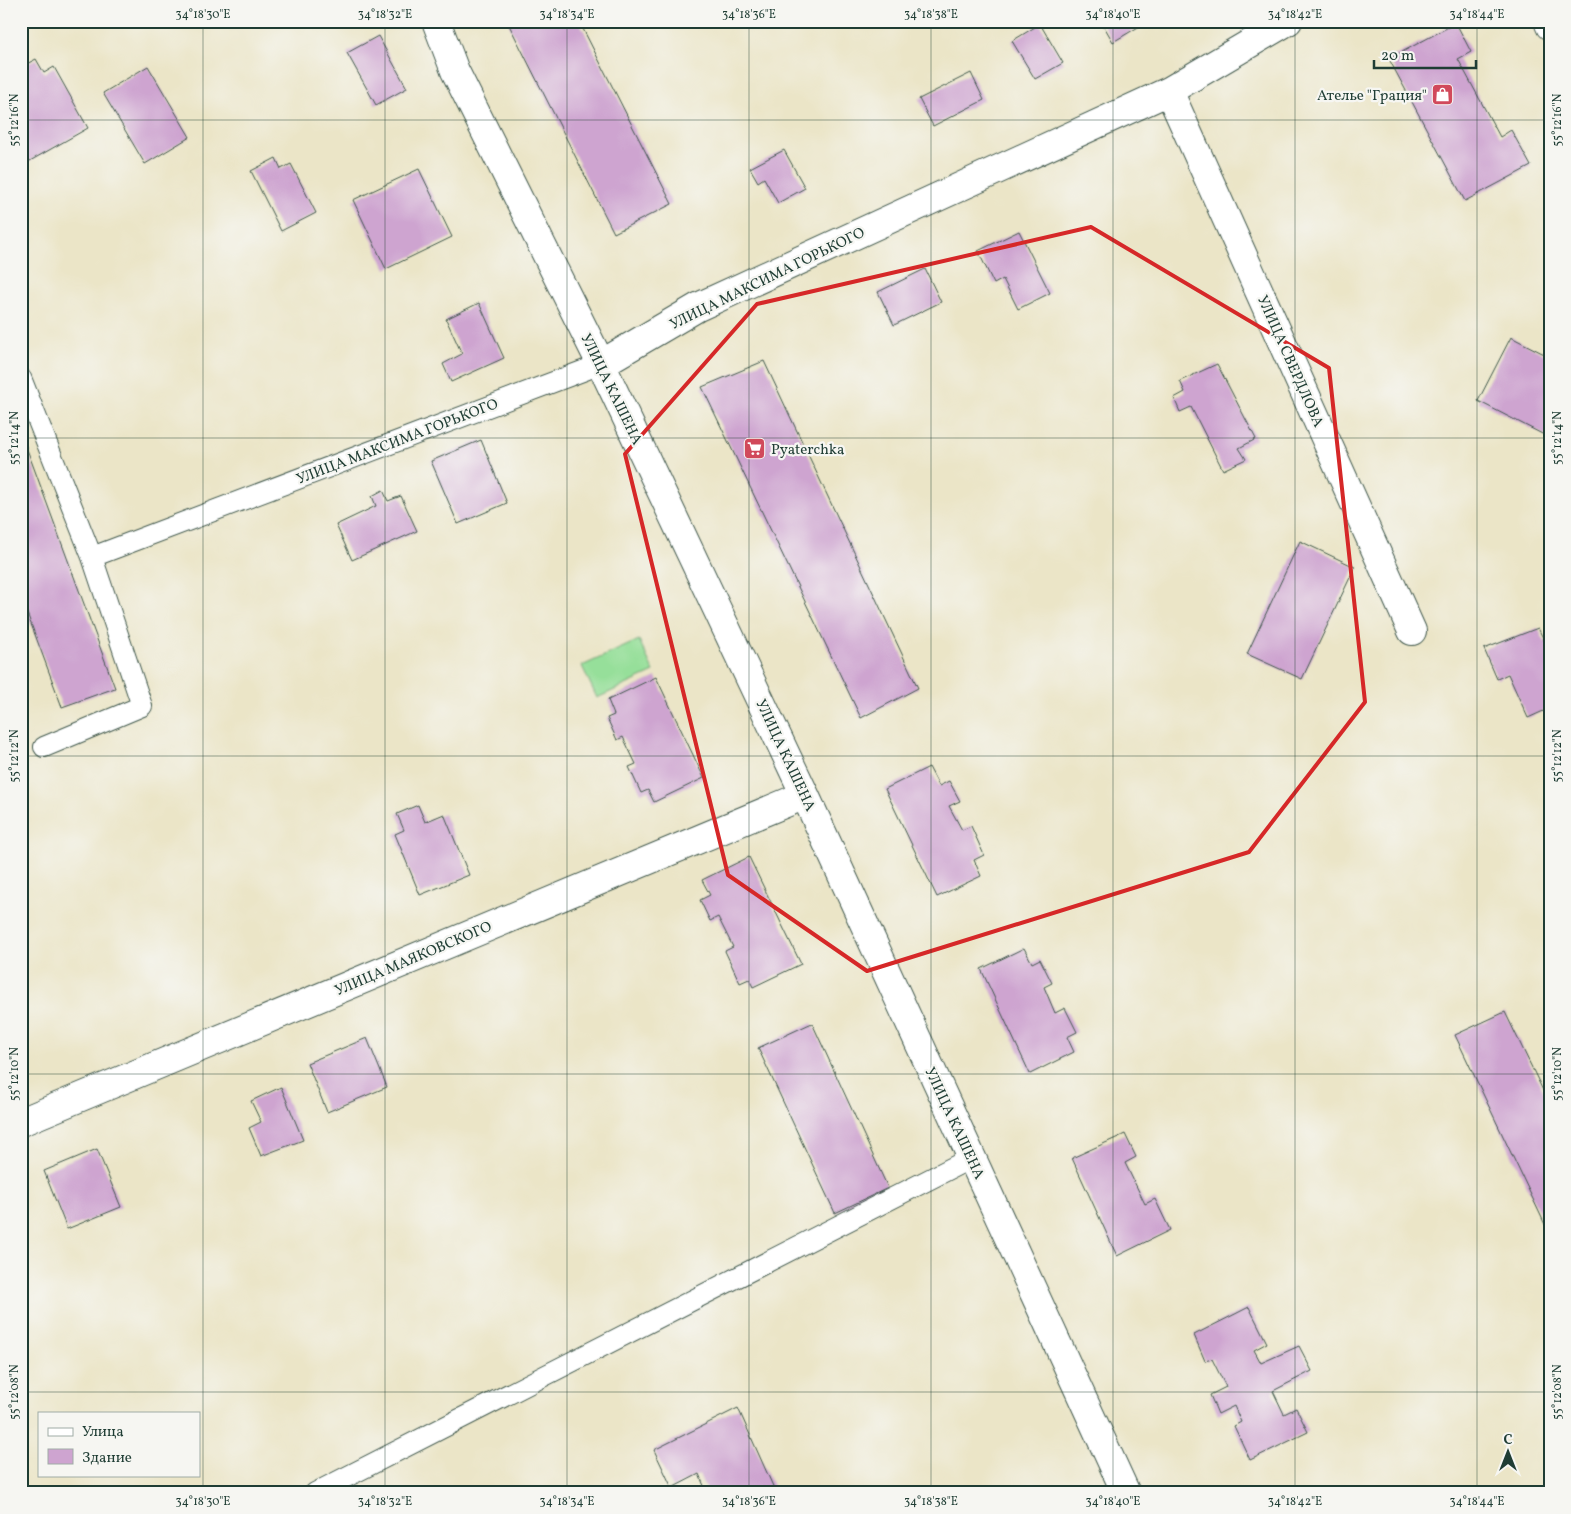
<svg xmlns="http://www.w3.org/2000/svg" width="1571" height="1514" font-family="Vollkorn,serif">
<style>
.green{fill:#96df9a;stroke:#5a8e67}
.building{fill:#cea4d0}
.lines{fill:none;stroke-linecap:round;stroke-linejoin:round}
.service-casing{stroke:#3e564a;stroke-width:22}
.minor-casing{stroke:#3e564a;stroke-width:30}
.service{stroke:#fff;stroke-width:20}
.minor{stroke:#fff;stroke-width:28}
.marked{fill:none;stroke:#d62828;stroke-width:4;stroke-linejoin:round}
.ticks{fill:none;stroke:#1f3d34;stroke-width:1;stroke-opacity:0.45}
.labels{text-anchor:middle;stroke-width:4.5;stroke-linejoin:round;paint-order:stroke}
.poi-label{font-size:15px;fill:#1f3d34;stroke:#f6f6f2;text-anchor:end}
.street-label{font-size:15px;fill:#1f3d34;stroke:#f6f6f2}
.neatline{fill:none;stroke:#1f3d34;stroke-width:2}
.ticks-label{font-size:12px;text-anchor:middle;fill:#1f3d34}
</style>
<rect width="100%" height="100%" fill="#f6f6f2"/>
<filter id="ink" filterUnits="userSpaceOnUse"><feTurbulence type="fractalNoise" baseFrequency=".02" numOctaves="2"/><feDisplacementMap in="SourceGraphic" scale="10" xChannelSelector="R" yChannelSelector="G"/><feConvolveMatrix kernelMatrix="1 2 1 2 8 2 1 2 1" color-interpolation-filters="sRGB"/></filter>
<filter id="wash" filterUnits="userSpaceOnUse"><feTurbulence type="fractalNoise" baseFrequency=".0096" numOctaves="4" result="noise"/><feDisplacementMap in="SourceGraphic" scale="20" xChannelSelector="R" yChannelSelector="G"/><feGaussianBlur stdDeviation="1.12" result="paint"/><feColorMatrix in="noise" values="0 0 0 0 0 0 0 0 0 0 0 0 0 0 0 0 0 1.4 0 .05"/><feComposite in="paint" operator="in"/></filter>
<g filter="url(#wash)">
<rect width="100%" height="100%" fill="#ebe5c7"/>
<path class="green" d="M639,640L654,672L597,698L582,666Z"/>
<g id="blocks">
<path class="building" d="M507,21H579L672,204L614,233Z
M1101,21H1144L1145,23L1113,42Z
M1456,23L1471,52L1458,59L1500,137L1511,130L1531,166L1465,201L1389,59Z
M1040,24L1063,63L1035,79L1012,41Z
M378,36L407,88L376,105L347,53Z
M36,59L44,73L54,67L88,128L21,166V67Z
M148,66L190,137L145,164L103,93Z
M971,73L984,100L933,126L919,99Z
M784,150L805,188L778,203L764,178L758,182L750,168Z
M276,158L281,169L291,164L316,213L281,231L251,171Z
M419,169L452,237L386,269L353,200Z
M1019,231L1050,293L1018,309L1003,279L994,284L978,251Z
M925,269L941,302L894,325L878,292Z
M479,303L504,358L451,382L443,364L462,354L446,319Z
M1511,337L1550,357V438L1478,401Z
M764,361L918,688L861,718L702,387Z
M1217,364L1256,439L1239,448L1246,459L1223,470L1191,407L1180,412L1174,398L1185,392L1180,381Z
M21,433L115,688L62,707L21,597Z
M481,440L507,503L458,524L431,461Z
M383,490L388,501L401,496L417,531L352,560L336,525L376,506L372,496Z
M1300,541L1355,567L1302,679L1247,654Z
M1538,628L1545,642L1550,640V708L1528,718L1508,674L1497,679L1484,649Z
M656,677L704,778L654,802L648,790L641,793L629,767L636,764L623,737L617,740L607,718L614,715L608,700Z
M929,767L939,786L949,781L960,801L949,806L962,830L971,826L984,855L974,860L981,876L937,897L885,789Z
M418,805L425,822L444,814L469,875L420,895L395,834L404,830L397,814Z
M749,857L801,964L753,987L749,979L740,983L725,951L733,947L718,917L710,921L700,900L710,895L702,880Z
M1024,948L1032,963L1040,959L1052,983L1044,987L1055,1013L1065,1008L1077,1032L1067,1037L1074,1052L1030,1074L981,969Z
M1505,1012L1550,1105V1235L1455,1035Z
M812,1023L888,1188L835,1213L758,1048Z
M367,1038L387,1087L327,1112L307,1063Z
M281,1087L303,1140L261,1156L249,1128L261,1122L251,1101Z
M1125,1134L1136,1157L1125,1163L1145,1204L1155,1199L1170,1230L1117,1256L1072,1158Z
M97,1149L121,1207L67,1229L44,1171Z
M1249,1307L1267,1343L1254,1350L1261,1363L1299,1346L1312,1371L1273,1391L1284,1414L1296,1408L1308,1432L1250,1460L1234,1426L1241,1422L1234,1406L1218,1414L1210,1395L1226,1387L1212,1359L1205,1361L1194,1335Z
M738,1408L776,1493H707L699,1474L672,1488L654,1450Z"/>
</g>
</g>
<g filter="url(#ink)">
<use href="#blocks" fill-opacity="0" stroke="#3e564a" stroke-width="1"/>
<g class="lines">
<defs>
<path id="service" d="M21,378L92,557L142,706L44,747
M92,557L601,364
M315,1493L971,1158"/>
<path id="minor" d="M436,21L455,71L601,364L805,795L1126,1493
M1548,21L1550,26
M1169,91L1412,631
M601,364L698,307L1169,91L1288,21
M21,1122L805,795"/>
</defs>
<use href="#service" class="service-casing"/>
<use href="#minor" class="minor-casing"/>
<use href="#service" class="service"/>
<use href="#minor" class="minor"/>
</g>
</g>
<path class="marked" d="M1091,227L1329,368L1365,702L1249,852L867,971L728,875L625,454L757,304Z"/>
<path class="ticks" d="M21,21V1493M203,21V1493M385,21V1493M567,21V1493M749,21V1493M931,21V1493M1113,21V1493M1295,21V1493M1477,21V1493M21,120H1550M21,438H1550M21,756H1550M21,1074H1550M21,1392H1550"/>
<defs>
<symbol id="shop-square" viewBox="-11 -11 22 22"><rect x="-9" y="-9" width="18" height="18" rx="4" fill="#d1495b" stroke="#f6f6f2"/><path d="M-5-2.5h2.3a2.7 3.5 0 0 1 5.4 0H5L5.5 6h-11ZM-1.5-2.5h3a1.5 2.3 0 0 0-3 0Z" fill="#fff"/></symbol>
<symbol id="supermarket-square" viewBox="-11 -11 22 22"><rect x="-9" y="-9" width="18" height="18" rx="4" fill="#d1495b" stroke="#f6f6f2"/><path d="M-6-5.5h2.5l.6 2H6L4.5 2H-2.5L-4.4-4H-6ZM-1.5 3.2a1.3 1.3 0 1 0 .1 0ZM3 3.2a1.3 1.3 0 1 0 .1 0Z" fill="#fff"/></symbol>
</defs>
<g fill-rule="evenodd">
<use href="#shop-square" x="1430" y="82" width="25" height="25"/>
<use href="#supermarket-square" x="742" y="436" width="25" height="25"/>
</g>
<g class="labels">
<g class="poi-label">
<text x="1427" y="100">Ателье "Грация"</text>
<text x="771" y="454" text-anchor="start">Pyaterchka</text>
</g>
<g class="street-label">
<text transform="translate(767 278) rotate(-26)" y="5">УЛИЦА МАКСИМА ГОРЬКОГО</text>
<text transform="translate(1291 361) rotate(66)" y="5">УЛИЦА СВЕРДЛОВА</text>
<text transform="translate(612 389) rotate(64)" y="5">УЛИЦА КАШЕНА</text>
<text transform="translate(397 441) rotate(-21)" y="5">УЛИЦА МАКСИМА ГОРЬКОГО</text>
<text transform="translate(786 755) rotate(65)" y="5">УЛИЦА КАШЕНА</text>
<text transform="translate(413 958) rotate(-23)" y="5">УЛИЦА МАЯКОВСКОГО</text>
<text transform="translate(955 1123) rotate(65)" y="5">УЛИЦА КАШЕНА</text>
</g>
</g>
<rect width="1571" height="1514" fill="none" stroke="#f6f6f2" stroke-width="55"/>
<rect x="38" y="1412" width="162" height="65" fill="#f6f6f2" stroke="#a0aca6"/>
<rect x="48" y="1428" width="25" height="8" fill="#ffffff" stroke="#a0aca6"/>
<text x="82" y="1436" font-size="15" fill="#1f3d34">Улица</text>
<rect x="48" y="1449" width="25" height="15" fill="#cea4d0" stroke="#a0aca6"/>
<text x="82" y="1462" font-size="15" fill="#1f3d34">Здание</text>
<g transform="translate(1508 1452)" stroke="#f6f6f2" stroke-width="4" paint-order="stroke">
<path d="M0-4L9 19L0 12L-9 19Z" fill="#1f3d34"/>
<text y="-8" font-size="14" font-weight="bold" text-anchor="middle" fill="#1f3d34">С</text>
</g>
<path d="M1374 60v8h102v-8" fill="none" stroke="#1f3d34" stroke-width="2.5"/>
<text x="1381" y="60" font-size="15" fill="#1f3d34" stroke="#f6f6f2" stroke-width="4" paint-order="stroke">20 m</text>
<rect x="28" y="28" width="1516" height="1458" class="neatline"/>
<g class="ticks-label">
<text x="203" y="18">34°18'30"E</text>
<text x="385" y="18">34°18'32"E</text>
<text x="567" y="18">34°18'34"E</text>
<text x="749" y="18">34°18'36"E</text>
<text x="931" y="18">34°18'38"E</text>
<text x="1113" y="18">34°18'40"E</text>
<text x="1295" y="18">34°18'42"E</text>
<text x="1477" y="18">34°18'44"E</text>
<text transform="translate(14 120) rotate(-90)" y="4">55°12'16"N</text>
<text transform="translate(1557 120) rotate(-90)" y="4">55°12'16"N</text>
<text transform="translate(14 438) rotate(-90)" y="4">55°12'14"N</text>
<text transform="translate(1557 438) rotate(-90)" y="4">55°12'14"N</text>
<text transform="translate(14 756) rotate(-90)" y="4">55°12'12"N</text>
<text transform="translate(1557 756) rotate(-90)" y="4">55°12'12"N</text>
<text transform="translate(14 1074) rotate(-90)" y="4">55°12'10"N</text>
<text transform="translate(1557 1074) rotate(-90)" y="4">55°12'10"N</text>
<text transform="translate(14 1392) rotate(-90)" y="4">55°12'08"N</text>
<text transform="translate(1557 1392) rotate(-90)" y="4">55°12'08"N</text>
<text x="203" y="1505">34°18'30"E</text>
<text x="385" y="1505">34°18'32"E</text>
<text x="567" y="1505">34°18'34"E</text>
<text x="749" y="1505">34°18'36"E</text>
<text x="931" y="1505">34°18'38"E</text>
<text x="1113" y="1505">34°18'40"E</text>
<text x="1295" y="1505">34°18'42"E</text>
<text x="1477" y="1505">34°18'44"E</text>
</g>
</svg>
